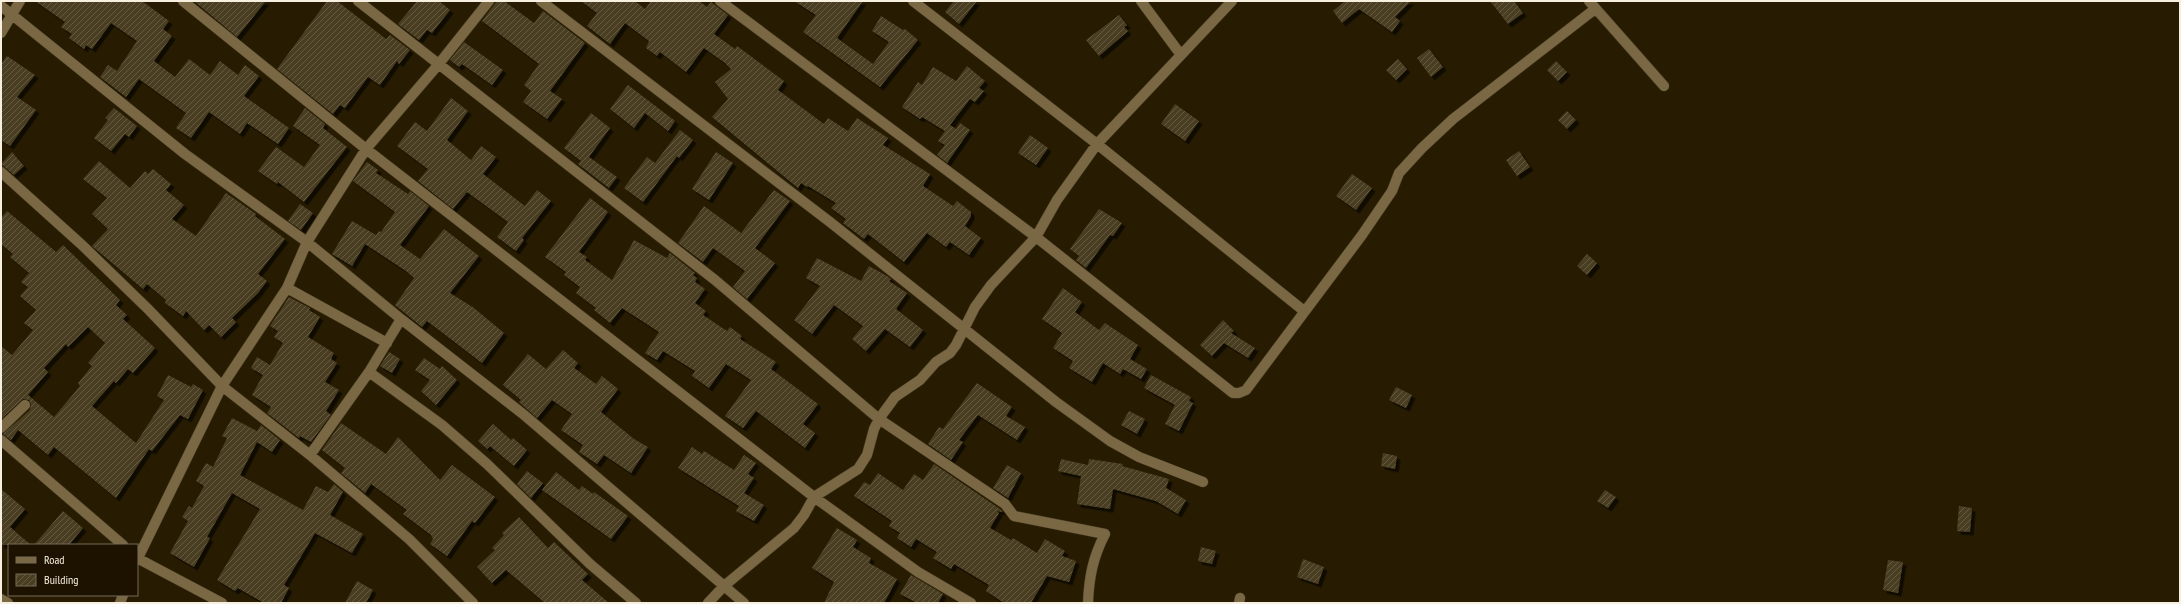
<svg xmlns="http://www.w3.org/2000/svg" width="2181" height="604" font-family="'PT Sans Narrow',sans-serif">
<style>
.building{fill:url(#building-hatch);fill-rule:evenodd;filter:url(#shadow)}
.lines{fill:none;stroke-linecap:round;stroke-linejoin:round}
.street-casing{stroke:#443a20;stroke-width:11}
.street{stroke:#7a6744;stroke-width:10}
</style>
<defs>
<pattern id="building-hatch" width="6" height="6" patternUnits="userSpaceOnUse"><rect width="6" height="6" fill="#4a3e22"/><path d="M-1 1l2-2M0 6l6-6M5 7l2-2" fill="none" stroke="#655a42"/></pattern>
<filter id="shadow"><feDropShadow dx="3.5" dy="3.5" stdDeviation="0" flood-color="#0009"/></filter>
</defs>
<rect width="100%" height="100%" fill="#271c01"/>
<path class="building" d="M35,1H142L169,21L163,29L172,36L154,61L175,77L189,59L210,75L220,61L238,75L245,65L259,76L244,96L289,128L278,144L247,123L240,134L209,112L191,138L176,128L186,113L139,79L126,97L100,77L108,65L117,71L137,41L111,23L92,49L86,45L84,49L69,38L72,34L61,27L65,22Z
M194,1H266L237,37Z
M327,1H337L386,39L390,35L410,50L399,64L397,61L380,85L368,77L345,108L340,105L333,114L277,69Z
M417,1H439L450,10L432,33L427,30L419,40L398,24Z
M497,1H504L534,23L543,11L585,43L550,91L562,99L547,119L523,102L531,91L524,85L539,64L482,21Z
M581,1H635L645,9L651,1H699L707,7L711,2L728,15L714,34L735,49L737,46L784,81L778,90L824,124L828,118L848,131L857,118L888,138L883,145L930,174L923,186L953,206L957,201L971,212V216L965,226L981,238L969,255L950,242L946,247L927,233L904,262L868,234L864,239L843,223L846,219L831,208L836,203L808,186L807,187L801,183L798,188L712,117L728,99L715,82L731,69L725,63L704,48L686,72L660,52L657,56L646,48L649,41L625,23L610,44L587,26L597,13Z
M794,1H863L837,38L873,64L889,42L872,31L881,16L903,30L905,29L918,40L880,87L803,32L816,15Z
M954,1H977L959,24L945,12Z
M1345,1H1411L1395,17L1400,21L1392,32L1359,9L1342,23L1333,11Z
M1490,1H1514L1523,13L1508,24Z
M1119,15L1127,25L1124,27L1128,31L1099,56L1086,40Z
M464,42L503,70L492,85L462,64L459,67L450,60Z
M1429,49L1443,67L1431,77L1417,58Z
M7,56L35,75L17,97L36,110L10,146L1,140V64Z
M1398,59L1407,69L1396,80L1386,70Z
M1556,61L1567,72L1558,81L1547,70Z
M967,66L985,81L979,88L984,91L975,102L970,99L950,125L956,129L960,123L970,130L947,163L937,155L945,145L938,141L945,131L922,117L920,119L902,107L918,82L922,85L933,67L956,81Z
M628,85L675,121L668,131L645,113L634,128L610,109Z
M451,98L468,111L447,140L471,160L481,146L496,157L483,174L525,206L537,190L551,201L522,238L524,240L516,251L497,237L508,222L467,192L453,209L418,181L428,169L397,146L415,122L427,131Z
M1175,104L1199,121L1185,141L1161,124Z
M114,108L137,126L129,137L125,134L111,151L94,138L108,120L105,118Z
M305,108L325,124L323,128L347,147L304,202L278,182L277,184L258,171L276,147L304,167L320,145L293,126Z
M1567,111L1576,120L1567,129L1558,120Z
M591,113L610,128L589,157L617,177L609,188L578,164L581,161L564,148Z
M680,130L693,140L679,158L677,156L643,202L624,188L647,157L655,163Z
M1030,135L1048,148L1036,165L1018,153Z
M1519,151L1530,167L1517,176L1506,160Z
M12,152L24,166L14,175L1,164Z
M716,152L733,163L709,200L692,189Z
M99,161L130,188L145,171L148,174L153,169L171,184L166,190L184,205L172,219L196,236L226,193L256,214L255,216L285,239L258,274L267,281L258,293L232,318L236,322L221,337L209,325L204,330L186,311L183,316L165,303L166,300L147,284L143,289L92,246L108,229L92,214L107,198L83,179Z
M367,162L378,170L376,173L408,194L410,191L429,206L400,245L420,259L444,229L479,256L450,293L474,308L504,333L482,363L427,321L422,327L395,305L414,278L406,271L365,244L352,266L332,254L352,221L376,235L379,231L381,232L395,212L353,181Z
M1352,174L1372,188L1356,210L1336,196Z
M774,190L790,201L755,248L775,263L747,299L733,287L745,271L713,248L703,262L678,243L704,206L741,233Z
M590,198L608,212L579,252L587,257L585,260L612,280L634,240L667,258L670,253L695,273L693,275L697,278L695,282L705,289L695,303L706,311L703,315L727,331L730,327L742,336L740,339L776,362L771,369L818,404L803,424L815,433L805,448L756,411L743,428L725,416L751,380L726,364L709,388L692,376L695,371L663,351L657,360L645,353L659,332L622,308L610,323L594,310L596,308L576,293L580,287L564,275L566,272L545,257Z
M300,204L313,213L301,230L288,221Z
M1099,209L1122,223L1113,236L1110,235L1086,268L1076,260L1079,256L1070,249Z
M7,211L56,252L63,245L120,300L116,305L127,315L123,319L155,348L133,373L128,369L116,383L114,381L92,406L136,443L164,400L157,396L168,375L191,387L193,384L203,390L188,419L180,415L152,451L149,449L116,498L54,447L48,455L18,430L11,440L3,434L30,410L31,404L29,400L23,399L1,419V346L12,355L33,330L24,323L36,310L20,296L28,287L21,282L29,273L10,257L13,254L1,244V218ZM88,327L105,343L88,363L92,366L78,383L80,386L54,417L28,395L48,372L44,368L66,344L68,347Z
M1587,254L1597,263L1587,275L1577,266Z
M817,258L861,281L869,266L887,276L891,279L889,281L907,293L896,309L923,330L910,347L885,329L866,351L852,339L863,326L834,305L812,334L794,320L820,286L806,278Z
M1063,288L1082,302L1075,312L1099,330L1105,323L1138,345L1130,359L1147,369L1141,379L1123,369L1120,374L1103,363L1092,382L1069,368L1073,361L1053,348L1062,333L1042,319Z
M289,297L310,308L309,310L320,317L308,337L334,353L331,359L337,363L325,382L339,390L326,411L331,415L311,442L300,436L299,438L267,413L271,407L252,395L263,375L251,368L257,357L270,365L283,343L274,337L278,331L270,326Z
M1223,320L1234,331L1231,333L1255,348L1248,358L1224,343L1212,356L1200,345Z
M563,350L578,363L574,368L596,384L602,376L618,389L601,412L634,439L648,447L631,473L604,455L597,464L579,452L583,445L561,430L572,414L552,400L537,418L519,402L521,400L503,385L528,354L546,369Z
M389,352L400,359L392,373L380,366Z
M424,358L440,369L442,366L457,380L436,405L421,391L430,380L415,370Z
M1151,375L1191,397L1189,401L1193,403L1179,431L1165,424L1175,405L1144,388Z
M977,383L1012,407L1006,416L1025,427L1017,440L978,415L959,440L963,442L951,460L928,444L939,427L943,429Z
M1396,387L1412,395L1406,408L1389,400Z
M1129,411L1145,419L1137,434L1121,425Z
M232,418L257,431L261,425L280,440L272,452L257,442L240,475L303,510L316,486L328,492L334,484L343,492L330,515L363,534L352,553L315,533L284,585L289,588L281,603H264L238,588L235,591L217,580L260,509L232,493L207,537L210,538L194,567L170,553L188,521L182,517L189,506L192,508L204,486L196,481L206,463L213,467L227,438L222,436Z
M341,423L386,454L398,437L440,480L452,465L495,497L475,523L472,521L447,556L430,544L433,539L431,535L403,514L407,510L371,484L365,493L341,473L345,468L322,450Z
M493,424L511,440L513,438L527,450L514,466L490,446L487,449L478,441Z
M692,447L702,454L704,451L734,470L744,455L756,463L748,474L754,478L744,493L764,505L754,521L736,511L739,506L678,468Z
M1383,453L1397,456L1395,469L1381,466Z
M1061,459L1088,465L1089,459L1123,464L1122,466L1169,479L1166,488L1186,500L1178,514L1156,501L1113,489L1110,509L1077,504L1081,476L1058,471Z
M934,464L1000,509L1003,512L997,511L999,513L990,528L1011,540L1013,538L1037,553L1045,539L1065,551L1062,556L1076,561L1069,582L1047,576L1031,603H1004L986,591L989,585L954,564L951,569L933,558L937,552L916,539L911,547L897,538L900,533L889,526L892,521L854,496L864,482L870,485L878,473L903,490L914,474L923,480Z
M1007,465L1021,473L1008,498L993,488Z
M527,471L543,483L531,498L517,484Z
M556,472L579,490L582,486L593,494L594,492L628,516L611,539L542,490Z
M1,489L25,509L10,527L31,545H1Z
M1605,490L1616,497L1608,508L1597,501Z
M1959,506L1972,508L1970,532L1957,531Z
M63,511L83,528L69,545H34Z
M519,517L548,548L554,542L588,574L582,580L609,603H545L506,570L492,583L477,567L495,550L492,548L504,535L502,533Z
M837,528L857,540L853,547L871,558L869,563L897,579L884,603H824L834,582L812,568Z
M1201,547L1216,551L1212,564L1198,561Z
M1303,559L1324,567L1318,584L1297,577Z
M1888,560L1903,562L1898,593L1883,590Z
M911,575L943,594L938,603H917L900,594Z
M357,581L373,590L366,603H345Z"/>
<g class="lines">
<defs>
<path id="street" d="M183,1L366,149L814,497L918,572L971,603
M358,1L715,280L879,419L1005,504L1014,516L1105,534C1093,557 1089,577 1088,603
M541,1L830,222L1056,402L1110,441L1139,457L1203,482
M720,1L1036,237L1233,393H1239L1246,390L1362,235L1392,191L1399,173L1422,148L1453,119L1595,9
M913,1L1097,144L1304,311
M1141,1L1181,55
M1589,1L1664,86
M1,6L185,154L307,242L401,319L523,414L744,603
M1,33L20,1
M1,172L82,245L148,309L222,386L310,455L409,539L473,603
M287,288L387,343
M369,372L442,425L487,464L590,564L636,603
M1,428L25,405
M1,440L123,545
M310,455L369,372L401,319
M137,558L222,603
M137,560L222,386L287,288L307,242L366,149L438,65L489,1
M1,599L8,603
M120,603L123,595
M708,603L724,586L794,528L804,515L814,497L858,469L867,455L874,429L879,419L895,397L920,380L936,362L950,353L956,345L975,307L991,285L1036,237L1057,200L1097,144L1232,1
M1239,603L1240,598"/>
</defs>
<use href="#street" class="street-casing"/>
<use href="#street" class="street"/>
</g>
<rect width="2181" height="604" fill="none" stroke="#f7efdf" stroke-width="4"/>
<rect x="8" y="544" width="130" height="52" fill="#1d1200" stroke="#746a59"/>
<rect x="16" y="557" width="20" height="6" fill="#7a6744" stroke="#746a59"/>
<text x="44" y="564" font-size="12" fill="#f7efdf">Road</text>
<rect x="16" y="574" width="20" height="12" fill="url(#building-hatch)" stroke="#746a59"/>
<text x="44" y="584" font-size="12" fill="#f7efdf">Building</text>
</svg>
